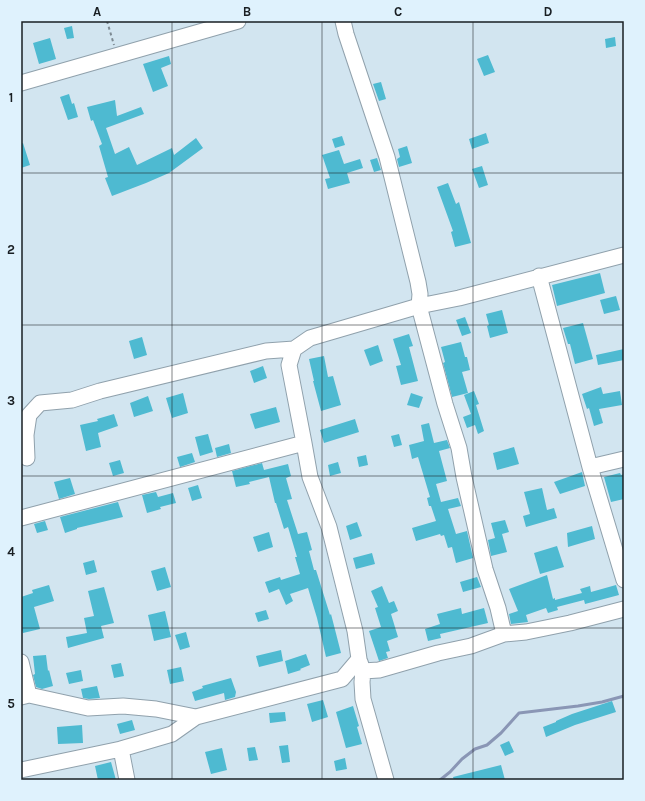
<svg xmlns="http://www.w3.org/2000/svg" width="645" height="801" font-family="Karla,sans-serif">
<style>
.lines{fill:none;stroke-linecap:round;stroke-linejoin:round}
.stream{stroke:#8a96b5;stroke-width:3}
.building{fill:#4ebad1}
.minor-casing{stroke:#90a1ac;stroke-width:17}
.path{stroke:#7d8a92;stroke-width:2;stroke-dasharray:3 3;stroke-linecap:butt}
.minor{stroke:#fff;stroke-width:15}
.grid{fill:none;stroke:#191f23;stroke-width:1;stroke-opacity:0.55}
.neatline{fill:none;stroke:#191f23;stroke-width:1.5}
.grid-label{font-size:13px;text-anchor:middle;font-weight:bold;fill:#191f23}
</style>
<rect width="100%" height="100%" fill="#d2e5f0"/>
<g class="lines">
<path class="stream" d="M440,780L450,772L462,759L475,749L487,745L501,733L519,713L578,706L602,702L624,696"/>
</g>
<path class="building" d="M72,26L74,38L67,39L64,28Z
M615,37L616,46L606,48L605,39Z
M50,38L56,59L39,64L33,43Z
M488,55L495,72L484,76L477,59Z
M169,56L171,64L161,68L168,86L153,92L143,64Z
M381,82L386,99L379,101L373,84Z
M69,94L72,104L74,103L78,117L68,120L60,97Z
M115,100L117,116L141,107L144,114L106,128L115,154L129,147L137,165L172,148L174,155L196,138L203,148L169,173L146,183L112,196L105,178L108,177L99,146L102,144L93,120L91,121L87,107Z
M486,133L489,143L472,149L469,139Z
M342,136L345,145L335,148L332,139Z
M23,143L30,165L21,168V144Z
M407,146L412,163L399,167L397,159L400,157L398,149Z
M339,150L344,164L360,159L363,168L347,173L350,183L328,189L325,179L330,178L322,155Z
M377,158L381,170L374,172L370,160Z
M482,166L488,185L479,188L472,169Z
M448,183L456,204L459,202L471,243L455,247L451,232L453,231L437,187Z
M600,273L605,293L557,306L552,285Z
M616,296L620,310L604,314L600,300Z
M502,310L508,333L490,338L487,326L489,325L486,314Z
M465,317L471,333L462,336L456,320Z
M583,323L593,359L575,364L570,344H568L563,328Z
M409,334L413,346L409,347L418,381L401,385L396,366L401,365L393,339Z
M142,337L147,355L134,359L129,341Z
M461,342L465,357H467L470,370L462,372L468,393L452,397L443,363L445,362L441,347Z
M378,345L383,361L370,366L364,350Z
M624,349V360L598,365L596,355Z
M324,356L328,377L333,376L341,405L321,411L313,381H314L309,359Z
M263,366L267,378L254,383L250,371Z
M601,387L603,394L620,391L622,405L599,409L603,423L594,426L589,408L587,409L582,394Z
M474,391L479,404L476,405L484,431L478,434L475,425L467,428L463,417L471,414L464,395Z
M183,393L188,413L172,418L166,398Z
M411,393L423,397L419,408L407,405Z
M148,396L153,411L134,417L130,403Z
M276,407L280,422L255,429L250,414Z
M114,414L118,426L98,433L101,447L86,451L80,425L98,421L97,419Z
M355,419L359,432L324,443L320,430Z
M429,423L434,443L447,440L450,448L439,451L447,481L436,484L441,502L458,498L461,506L448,509L456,534L467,531L473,558L456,563L452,547L448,548L444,535L441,536L440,534L416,541L412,528L436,521L431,506H429L427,498L430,497L418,457L412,459L409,445L424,441L421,425Z
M208,434L213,452L200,456L195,437Z
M399,434L402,445L394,447L391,436Z
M229,444L231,453L217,457L215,448Z
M514,447L519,464L497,470L493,453Z
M192,453L195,462L180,467L177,457Z
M366,455L368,465L359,467L357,457Z
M120,460L124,473L113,476L109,463Z
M338,462L341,473L330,476L328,465Z
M262,463L264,470L288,464L291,476L286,478L292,499L287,500L298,534L307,532L312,550L309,551L314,570H316L330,615L331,614L341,653L326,657L317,618L308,588L290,594L293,601L286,605L279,589L269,593L265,582L280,577L281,580L300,574L295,557H297L288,527L284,529L276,503H275L269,477L249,482L250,484L236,487L232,471Z
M582,472L585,486L560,494L554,482Z
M620,473L621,475L624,474V499L611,502L604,477Z
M70,478L75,494L59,499L54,482Z
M198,485L202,498L192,501L188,488Z
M542,488L547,510L554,508L557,518L526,527L523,516L530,514L524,492Z
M156,492L158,497L173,493L176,503L160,507L161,509L147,513L142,495Z
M118,502L123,517L77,528V529L65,533L60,517Z
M505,520L509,532L502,534L507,552L491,556L488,540L495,538L491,523Z
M45,521L48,530L37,533L34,524Z
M357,522L362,536L350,540L346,526Z
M592,526L595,539L568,547L567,533Z
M269,532L273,547L258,552L253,537Z
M557,546L564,567L540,574L534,553Z
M372,553L375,564L356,569L353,558Z
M94,560L97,572L86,575L83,563Z
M165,567L171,587L157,591L151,571Z
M547,575L553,599L555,598V600L582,593L580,589L590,586L591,592L616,585L619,595L585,604L584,600L557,607L558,610L548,613L546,608L526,615L528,622L511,624L509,614L518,611L509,589Z
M477,577L481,587L463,592L460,582Z
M49,585L54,601L34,607L40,629L23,633L21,627V597L33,593L32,590Z
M382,586L389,603L394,601L398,611L391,614L398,637L387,641L390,651L386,652L388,658L379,661L369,631L381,627L375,608L378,607L371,591Z
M104,587L114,623L101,626L104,638L68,648L66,637L87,633L84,618L94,616L88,591Z
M461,608L462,614L484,608L488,623L440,634L441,638L428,641L425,629L440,624L437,614Z
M266,610L269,619L258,622L255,613Z
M165,611L171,637L154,641L148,615Z
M186,632L190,647L180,650L175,635Z
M281,650L283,661L259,667L256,656Z
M306,654L310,665L300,669L301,670L288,674L285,661Z
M46,655L48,671L49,670L53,686L42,689L36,687L33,675L35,674L33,656Z
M121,663L124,676L114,678L111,665Z
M181,667L184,681L170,684L167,670Z
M81,670L83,681L69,684L66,673Z
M231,678L236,692L235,697L225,700L224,693L195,701L192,692L203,688L202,686Z
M97,686L100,698L89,699L83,698L81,689Z
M323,700L328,717L312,722L307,704Z
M612,701L616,712L575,725L546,737L543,727L556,722V721L572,714Z
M353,706L359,726L357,727L362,744L346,748L336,712Z
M285,712L286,721L270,723L269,713Z
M132,720L135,730L120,734L117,724Z
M82,725L83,743L58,744L57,727Z
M509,741L514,752L505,756L500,745Z
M288,745L290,762L282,763L279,746Z
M255,747L258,760L249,761L247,748Z
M222,748L227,770L211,774L205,752Z
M345,758L347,769L336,771L334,761Z
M111,762L116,780H98L95,766Z
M501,765L505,780H454L453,777Z"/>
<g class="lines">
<defs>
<path id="minor" d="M21,83L238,21
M539,276L590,467L624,459
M27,458L26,435L29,415L40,403L72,400L100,391L266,351L294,349
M590,467L624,580
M21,518L304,443
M504,634L498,608L485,569L464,477L459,448L445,404L419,306L459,298L624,255
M21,662L29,695
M360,662L363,671L362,682L363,699L386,780
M363,671L379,670L438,653L471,646L504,634L526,632L570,623L624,609
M21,697L29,695L88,708L123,706L156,709L196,717
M21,770L121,749
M127,780L121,749L172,734L196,717L342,679L359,659L355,631L329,527L310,477L304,443L289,365L294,349L310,338L419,306L420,294L418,282L387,157L346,34L343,21"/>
</defs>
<use href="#minor" class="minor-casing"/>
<path class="path" d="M107,21L114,45"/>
<use href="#minor" class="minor"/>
</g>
<path class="grid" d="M172,21V780M322,21V780M473,21V780M21,173H624M21,325H624M21,476H624M21,628H624"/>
<rect width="645" height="801" fill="none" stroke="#dff2fd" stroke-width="44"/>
<rect x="22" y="22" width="601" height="757" class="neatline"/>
<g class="grid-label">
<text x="97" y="16">A</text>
<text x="247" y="16">B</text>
<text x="398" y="16">C</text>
<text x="548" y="16">D</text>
<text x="11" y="102">1</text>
<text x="11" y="254">2</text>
<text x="11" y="405">3</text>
<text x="11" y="556">4</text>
<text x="11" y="708">5</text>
</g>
</svg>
